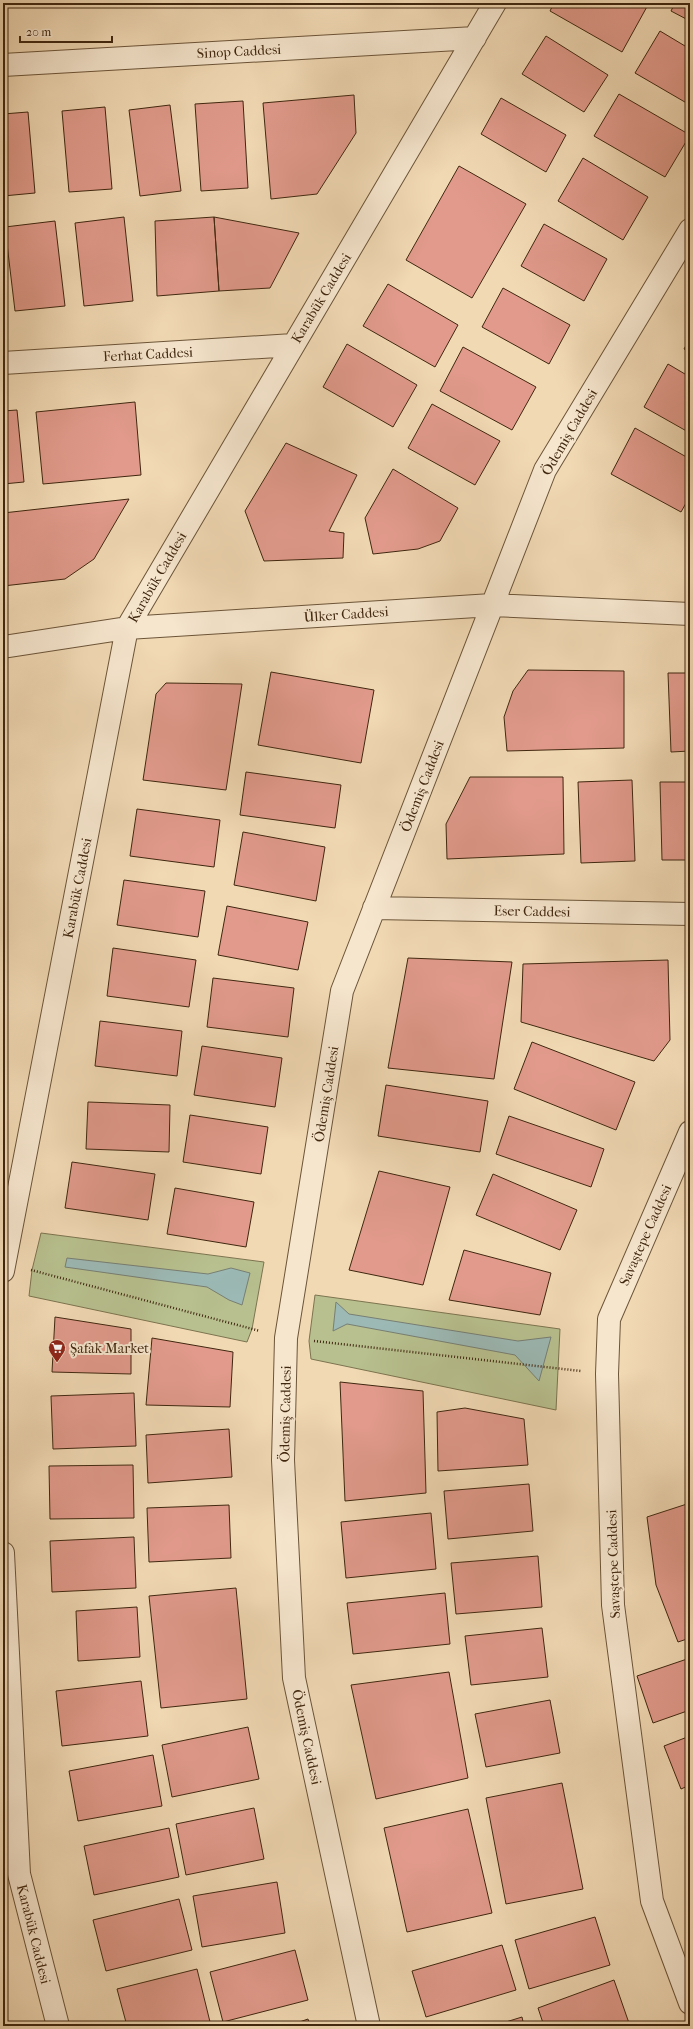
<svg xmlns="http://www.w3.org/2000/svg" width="693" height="2029" font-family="'IM FELL French Canon',serif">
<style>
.green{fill:#b8c08f;stroke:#7c744f}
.water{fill:#9cb9b5;stroke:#777f73}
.building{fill:#e19a8b;stroke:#40270f}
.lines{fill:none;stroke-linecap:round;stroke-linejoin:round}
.minor-casing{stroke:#6c5438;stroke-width:24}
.path{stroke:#40270f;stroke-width:2.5;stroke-dasharray:1 2;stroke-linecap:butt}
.minor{stroke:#f6e6ce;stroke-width:22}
.labels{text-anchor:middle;stroke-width:4;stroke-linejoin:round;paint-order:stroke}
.street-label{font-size:14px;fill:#40270f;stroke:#f6e6ce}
.poi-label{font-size:14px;fill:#40270f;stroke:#f6e6ce;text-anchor:start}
</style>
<rect width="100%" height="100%" fill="#f1d9b4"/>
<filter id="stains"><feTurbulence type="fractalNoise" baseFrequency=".005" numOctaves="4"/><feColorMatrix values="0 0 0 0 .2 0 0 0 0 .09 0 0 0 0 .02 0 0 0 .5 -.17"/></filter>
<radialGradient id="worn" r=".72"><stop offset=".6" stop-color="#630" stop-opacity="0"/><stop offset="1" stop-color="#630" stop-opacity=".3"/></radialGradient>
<path class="green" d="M41,1233L264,1262L252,1329L247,1342L29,1296L32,1270Z
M315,1295L560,1329L556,1410L311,1359L309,1341Z"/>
<path class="water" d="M67,1258L208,1274L231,1268L250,1273L242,1305L229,1300L207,1287L65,1267Z
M336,1302L349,1314L518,1341L551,1337L539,1381L515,1355L347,1324L333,1331Z"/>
<path class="building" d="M3,3H46V4L3,7Z
M554,3H649L622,52L550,11Z
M675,3H690V21L671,11Z
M660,31L690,49V105L635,73Z
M546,36L608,75L584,112L522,74Z
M619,94L690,135L665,177L594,136Z
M354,95L356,133L317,194L271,199L263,103Z
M501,98L566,135L546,172L481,134Z
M243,101L248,188L201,191L195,104Z
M170,105L181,191L140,196L129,110Z
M105,107L112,189L69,192L62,111Z
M28,112L35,193L3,196V114Z
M583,158L648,197L623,240L558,201Z
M459,166L526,204L472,298L406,260Z
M124,217L133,301L84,306L75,223Z
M214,217L299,233L270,288L219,291Z
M214,217L219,291L157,296L155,221Z
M55,221L65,306L15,311L5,227Z
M544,224L607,259L584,301L521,266Z
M388,284L458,325L435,367L363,326Z
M503,288L570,325L549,364L482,327Z
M690,338V352L684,349Z
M347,344L417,385L393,427L323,387Z
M463,347L536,387L512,430L440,391Z
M668,364L690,377V433L644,407Z
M135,402L141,475L43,484L36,412Z
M432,404L500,441L475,485L408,448Z
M17,410L24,482L3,484V411Z
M635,428L690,459V496L681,512L611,474Z
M286,443L357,475L329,531L344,533L343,558L264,561L245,511Z
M393,469L458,508L440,541L418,549L373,554L365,518Z
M129,499L94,559L65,579L3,586V513Z
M528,670L624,671V748L507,751L504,717L513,691Z
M271,672L374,690L361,763L258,745Z
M668,673H690V751L671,752Z
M166,683L242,684L226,790L143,780L156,694Z
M246,772L341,785L335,828L240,815Z
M470,777H563L564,854L447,859L446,824Z
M632,780L635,861L581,863L578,782Z
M660,782H690V860H662Z
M137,809L220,820L214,867L130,856Z
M243,832L325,847L316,901L234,885Z
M124,880L205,891L198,937L117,925Z
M227,906L308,922L298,970L218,955Z
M113,948L196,960L189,1007L107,996Z
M408,958L512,962L494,1079L388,1068Z
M668,960L670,1040L654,1061L521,1022L523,964Z
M213,978L294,988L288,1037L207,1027Z
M100,1021L182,1031L177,1076L95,1066Z
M532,1042L635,1082L616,1130L514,1089Z
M202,1046L282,1058L275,1107L194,1095Z
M386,1085L488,1101L480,1152L378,1136Z
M88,1102L170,1105L169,1152L86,1149Z
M190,1115L268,1127L261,1174L183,1162Z
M509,1116L604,1149L591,1187L496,1154Z
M72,1162L155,1174L148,1220L65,1208Z
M379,1171L450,1187L423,1285L349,1270Z
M493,1174L577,1210L560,1250L476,1215Z
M175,1188L254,1202L246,1247L167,1234Z
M464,1250L551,1273L540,1315L449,1300Z
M55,1317L131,1329V1374L52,1372Z
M152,1338L233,1352L230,1407L146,1405Z
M340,1382L423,1391L426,1493L345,1501Z
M134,1393L136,1446L53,1449L51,1396Z
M465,1408L524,1419L528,1465L438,1471L437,1412Z
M229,1429L232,1477L148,1483L146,1435Z
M133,1465L134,1518L50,1519L49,1466Z
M529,1484L533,1531L448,1539L444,1491Z
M690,1503V1638L678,1642L656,1585L647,1517Z
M229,1505L231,1558L149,1562L147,1508Z
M431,1513L436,1569L346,1578L341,1522Z
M134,1537L136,1588L52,1592L50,1541Z
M538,1556L542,1607L456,1614L451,1563Z
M236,1588L247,1699L161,1708L149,1596Z
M445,1593L450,1644L353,1654L347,1603Z
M137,1607L140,1657L78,1661L76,1611Z
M542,1628L548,1677L471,1685L465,1636Z
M690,1658V1710L653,1723L637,1676Z
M449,1672L468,1778L376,1799L351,1685Z
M141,1681L148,1736L62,1746L56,1691Z
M550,1700L560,1753L486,1767L475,1714Z
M248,1727L259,1779L172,1797L162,1745Z
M690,1736V1785L681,1789L664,1746Z
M153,1755L162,1806L78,1821L69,1771Z
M562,1783L583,1889L506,1904L486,1798Z
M254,1808L264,1859L186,1875L176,1824Z
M468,1809L492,1913L407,1932L384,1828Z
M169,1828L179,1877L94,1895L84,1846Z
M277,1882L285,1933L202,1947L193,1896Z
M179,1899L192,1950L106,1971L93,1920Z
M595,1917L610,1965L529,1989L515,1940Z
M502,1945L516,1990L426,2017L412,1971Z
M295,1950L308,2000L223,2022L210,1972Z
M197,1969L211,2026H127L117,1989Z
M614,1980L630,2026H544L538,2008Z
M522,2017L524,2026H493Z
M308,2019L310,2026H288Z"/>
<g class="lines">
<defs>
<path id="minor" d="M3,65L475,38
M3,363L293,345
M3,647L127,628L492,605L690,614
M374,908L690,914
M690,1132L609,1319L607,1374L613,1605L652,1901L690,2003
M3,1271L127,628L495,3
M3,1553L19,1874L58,2026
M369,2026L294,1678L283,1460L286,1338L342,991L545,470L690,230"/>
</defs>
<use href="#minor" class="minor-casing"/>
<path class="path" d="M31,1270L260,1331
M314,1341L581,1371"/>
<use href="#minor" class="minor"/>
</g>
<defs>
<symbol id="supermarket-pin" viewBox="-11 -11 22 30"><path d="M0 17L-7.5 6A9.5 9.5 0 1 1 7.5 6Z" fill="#8f2418" stroke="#f6e6ce"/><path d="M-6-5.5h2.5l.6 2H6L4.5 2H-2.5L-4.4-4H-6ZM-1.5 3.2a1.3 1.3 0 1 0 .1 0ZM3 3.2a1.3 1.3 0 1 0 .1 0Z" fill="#fff"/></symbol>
</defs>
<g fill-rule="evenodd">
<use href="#supermarket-pin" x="47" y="1338" width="20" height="27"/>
</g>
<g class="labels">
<g class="street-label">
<text transform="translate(239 51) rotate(-3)" y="5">Sinop Caddesi</text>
<text transform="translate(321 298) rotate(-59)" y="5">Karabük Caddesi</text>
<text transform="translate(148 354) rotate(-3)" y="5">Ferhat Caddesi</text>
<text transform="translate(569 432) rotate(-60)" y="5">Ödemiş Caddesi</text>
<text transform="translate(157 577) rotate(-60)" y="5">Karabük Caddesi</text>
<text transform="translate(346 614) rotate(-4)" y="5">Ülker Caddesi</text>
<text transform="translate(422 786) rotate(-69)" y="5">Ödemiş Caddesi</text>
<text transform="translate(77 888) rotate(-79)" y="5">Karabük Caddesi</text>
<text transform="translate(532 911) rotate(1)" y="5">Eser Caddesi</text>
<text transform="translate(326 1094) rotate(-81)" y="5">Ödemiş Caddesi</text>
<text transform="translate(645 1235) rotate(-66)" y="5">Savaştepe Caddesi</text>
<text transform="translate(285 1414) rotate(-89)" y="5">Ödemiş Caddesi</text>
<text transform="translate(613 1564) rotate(-92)" y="5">Savaştepe Caddesi</text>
<text transform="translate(307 1737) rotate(78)" y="5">Ödemiş Caddesi</text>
<text transform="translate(34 1934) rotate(76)" y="5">Karabük Caddesi</text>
</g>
<g class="poi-label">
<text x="70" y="1353">Şafak Market</text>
</g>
</g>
<rect width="693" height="2029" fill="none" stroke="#f1d9b4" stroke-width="16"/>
<rect x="4" y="4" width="685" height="2021" fill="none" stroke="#40270f" stroke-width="2"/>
<rect x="8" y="8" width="677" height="2013" fill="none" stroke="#40270f"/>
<path d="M20 36v6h92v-6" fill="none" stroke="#40270f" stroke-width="2"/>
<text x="26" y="36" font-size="12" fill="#40270f" stroke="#f6e6ce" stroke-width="3" paint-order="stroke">20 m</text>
<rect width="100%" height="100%" filter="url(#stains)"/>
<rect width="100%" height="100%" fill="url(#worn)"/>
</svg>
